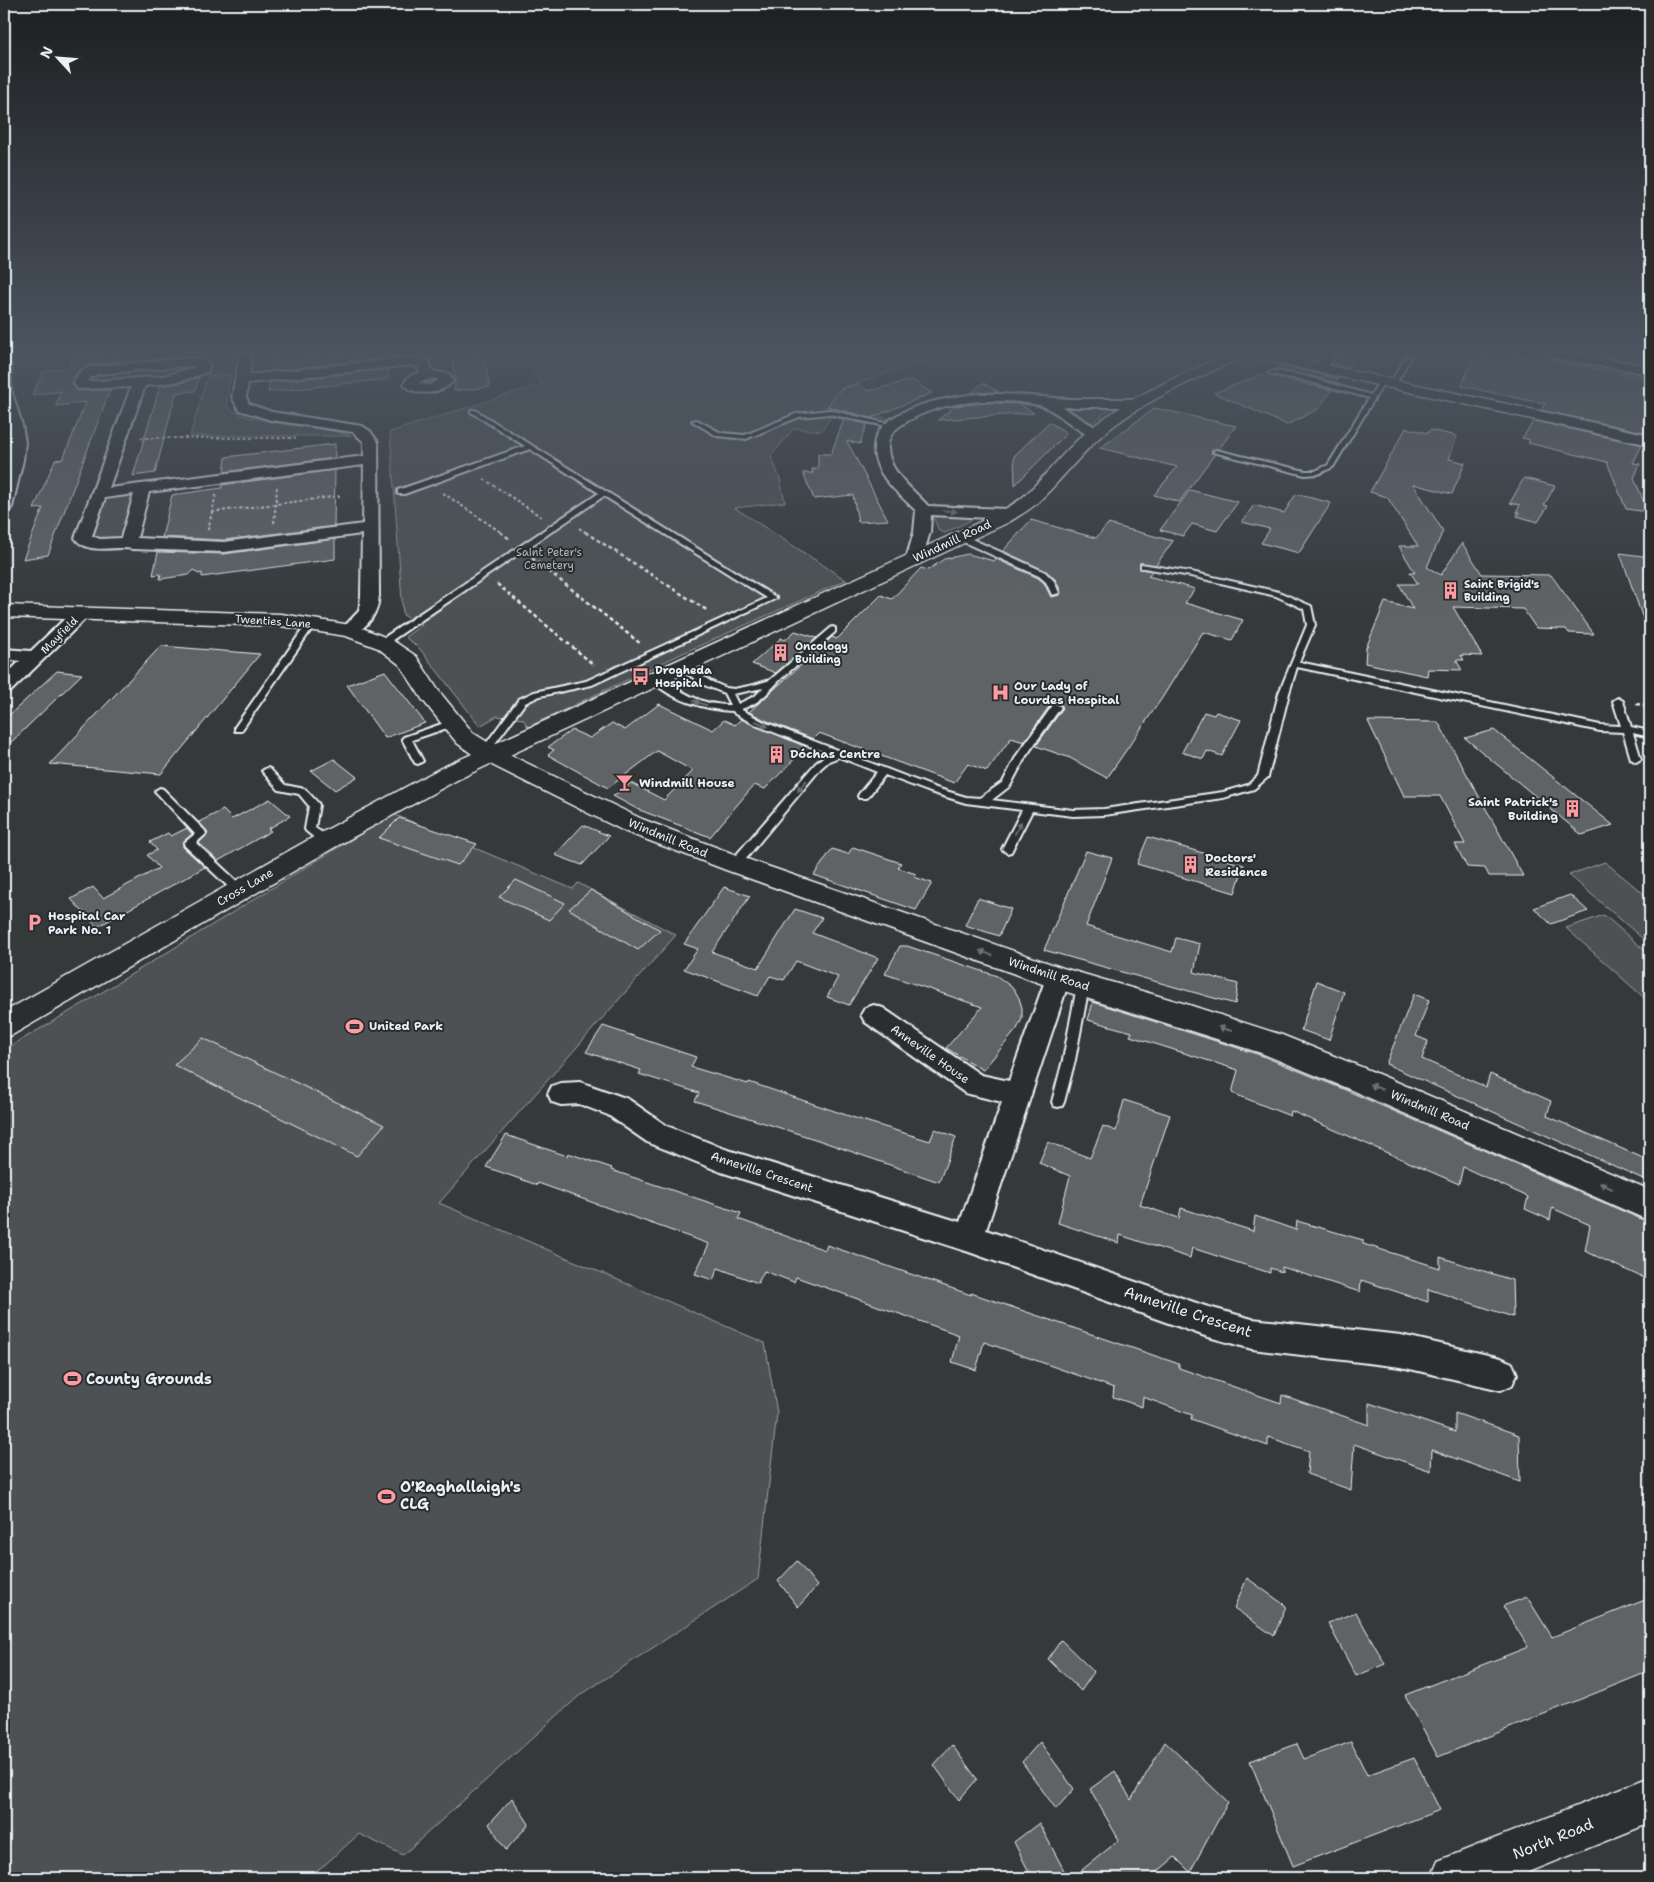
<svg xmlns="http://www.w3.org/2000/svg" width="1654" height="1882" font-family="'Shantell Sans',sans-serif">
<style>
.green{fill:#4d5152;stroke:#9aa1a5}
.building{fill:#5f6365;stroke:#e8f1f8}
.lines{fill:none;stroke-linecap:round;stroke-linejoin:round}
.lane-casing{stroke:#e8f1f8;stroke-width:4}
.street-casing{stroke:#e8f1f8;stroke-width:4}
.secondary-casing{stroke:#e8f1f8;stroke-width:3}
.path-far1{stroke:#e8f1f8;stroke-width:2;stroke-dasharray:3 2.5;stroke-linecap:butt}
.path{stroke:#e8f1f8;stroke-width:2.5;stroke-dasharray:4 3;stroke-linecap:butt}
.lane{fill:#2a2d2e;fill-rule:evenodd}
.street{fill:#2a2d2e;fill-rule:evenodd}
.secondary{fill:#2a2d2e;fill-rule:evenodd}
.oneway{fill:#6c7275}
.labels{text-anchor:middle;stroke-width:4;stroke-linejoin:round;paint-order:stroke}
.far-park-label{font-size:11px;fill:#b2b9be;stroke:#2a2d2e}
.far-poi-label{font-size:11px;font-weight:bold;fill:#e8f1f8;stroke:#2a2d2e;text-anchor:start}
.far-street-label{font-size:11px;fill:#e8f1f8;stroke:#2a2d2e}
.street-label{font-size:12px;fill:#e8f1f8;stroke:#2a2d2e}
.poi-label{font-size:12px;font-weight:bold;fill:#e8f1f8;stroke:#2a2d2e;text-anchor:start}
.near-street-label{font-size:15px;fill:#e8f1f8;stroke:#2a2d2e}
.near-poi-label{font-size:15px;font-weight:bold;fill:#e8f1f8;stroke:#2a2d2e;text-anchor:start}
</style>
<rect width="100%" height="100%" fill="#35393a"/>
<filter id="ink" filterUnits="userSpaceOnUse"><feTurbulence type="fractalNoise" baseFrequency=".02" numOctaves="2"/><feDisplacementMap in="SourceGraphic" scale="10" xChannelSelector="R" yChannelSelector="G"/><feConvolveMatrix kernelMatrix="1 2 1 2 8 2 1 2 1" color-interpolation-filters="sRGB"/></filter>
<g filter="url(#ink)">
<path class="green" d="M231,354L234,356L231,374L208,376L213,356Z
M564,354H937L938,357L842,388L822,406L891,419L883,427L831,417L821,431L794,428L771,456L780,479L785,502L735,508L846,580L681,654L528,727L523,719L497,716L480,726L420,649L405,637L422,625L403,615L390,432L542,384L533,374Z
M185,364L197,367L181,374L99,382L91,381L88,378L99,373Z
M231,375C230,383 225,398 228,406C237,424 327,426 351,436H190L207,378Z
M1070,406L1106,408L1109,410L1092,423H1090L1068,411L1067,408Z
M132,494L134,497C128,521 128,549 94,538V533L106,500L109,497Z
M938,515L973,517V519L945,533L939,531L934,519Z
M393,814L573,889L578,883L676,935L439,1203L765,1343L777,1413L758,1579L579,1696L403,1855L359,1834L310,1878H4V1050L91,999Z
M1605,862L1650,899V945L1569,875Z
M1604,915L1650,955V1003L1566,928Z"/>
<path class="building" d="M105,354H121L119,362L90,365L80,369L71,382L78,391L110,390L48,555L23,559L43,508L34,509L55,460L63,459L86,402L56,406L61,391L32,395L44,371L68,368L74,357Z
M273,354H387V358L271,371Z
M452,354H483L490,387L454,391L455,381Z
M1338,354H1357L1347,368L1331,364Z
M1473,354H1510L1650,378V428L1648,433L1541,410L1545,404L1462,386Z
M1283,366L1339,379L1336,383L1304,374L1274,369Z
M388,369V379L268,392L270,382Z
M1268,372L1270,376L1332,390L1318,409L1287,425L1214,393Z
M199,377L195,391L176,393L155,473L133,476L160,386L181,383Z
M912,380L932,393L871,418L827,406L841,389L857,384L869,391Z
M983,383L999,392L971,393Z
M988,403L1019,404L1034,413L938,420L955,406Z
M1155,408L1236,426L1219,449L1212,450L1211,453L1215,454L1179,502L1154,495L1177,467L1100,448Z
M844,419L867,424L860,444L847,441L888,520L858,522L853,495L814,499L803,473H813L812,469H818V454H831Z
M1534,421L1642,445L1633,463L1640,464L1634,478L1648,512L1626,509L1607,462L1528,443L1530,440L1522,438Z
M1049,422L1067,433L1015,485L1014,456Z
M1406,428L1428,433L1430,430L1457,436L1449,459L1465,463L1452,494L1413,484L1443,531L1427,567L1441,575L1462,543L1482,574L1551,575L1594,634L1569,633L1566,629L1536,628L1523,609L1453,607L1482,656L1461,655L1464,660H1456L1462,670L1428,669L1427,676L1365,663L1366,648L1385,602L1413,609L1399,584H1418L1410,572L1415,573L1399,546H1418L1387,497L1370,492Z
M335,444V458L224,472L226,457Z
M335,470L334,526L224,540L162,537L172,495L222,488V485Z
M1524,478L1555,486L1544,505L1548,506L1538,522L1517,516L1519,512H1516L1520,505L1510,503Z
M1190,490L1238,502L1217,531L1192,524L1183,536L1160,530Z
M1296,494L1331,503L1299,553L1261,543L1270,529L1242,522L1254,505L1284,513Z
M1031,520L1096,538L1108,524L1173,541L1156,565L1140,563V569L1152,571L1148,576L1195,589L1185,603L1243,620L1232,640L1203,632L1162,698L1107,778L1070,758L1036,746L1063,708L1057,702L1051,704L1024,742L1011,738L987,771L968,764L954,783L819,733L813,739L765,720L749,712L832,637L837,639L881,595L892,599L921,568L928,570L944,559L968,554L994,561L996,559L1038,578L1044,583L1051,597L1060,595L1061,592L1056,580L1046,571L1003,551Z
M335,539V559L202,577V573L198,574L194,570L189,575L160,579L161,574L153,575L158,552L224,554Z
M1620,553L1650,557V629L1647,630Z
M795,631L817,638L776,673L752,664L781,638L785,640Z
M161,646L260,654L161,774L50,764Z
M57,671L82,674L4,749V720Z
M385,671L425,723L385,738L347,685Z
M659,704L713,730L724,720L735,725L741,719L806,747L765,789L754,785L710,837L637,809L613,796L631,783L664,800L693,771L657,751L608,788L548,755L554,750L548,747L572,730L590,738L612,723L625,730Z
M1204,712L1214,715L1216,712L1241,720L1222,756L1207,751L1203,759L1182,752Z
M1368,721L1438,722L1523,876H1489L1485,868L1467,867L1455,844H1465L1440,796H1404Z
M1494,730L1613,825L1582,835L1465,738Z
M334,759L357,777L335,790L311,771Z
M270,799L290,816L268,829L271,831L218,861L199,843L208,833L199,822L223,810L232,819Z
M399,818L477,844L458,865L379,838Z
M583,825L609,836L582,865L555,855Z
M187,828L192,834L183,842V847L205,867L97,927L71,899L93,887L103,898L159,868L147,855L157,850L150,842L168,833L171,836Z
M1148,837L1244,865L1235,893L1137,864Z
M853,847L901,863L898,868L916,874L914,877L932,883L916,910L814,875L832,849L848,854Z
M1086,851L1112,858L1086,926L1172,952L1176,938L1200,944L1194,972L1238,984L1235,1004L1044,950Z
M516,880L565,903L549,920L499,897Z
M724,887L750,896L712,952L758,968L795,909L822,918L812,933L878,958L849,1005L827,997L838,977L796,961L784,980L770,976L758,996L684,969L698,949L684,944Z
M591,890L660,930L638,950L569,909Z
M1570,895L1588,911L1551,924L1534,908Z
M978,898L1011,909L999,936L965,925Z
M900,946H907L997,976L1014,989L1019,998L1022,1008V1019L1017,1029L983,1070L946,1048L982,1007L885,974Z
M1317,981L1344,992L1329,1040L1301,1030Z
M1414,994L1429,1000L1416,1036L1428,1041L1422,1059L1486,1087L1490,1074L1551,1101L1547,1116L1650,1161V1182L1386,1064Z
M1093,1002L1260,1055L1348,1091L1650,1223V1281L1585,1251L1590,1225L1552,1208L1550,1220L1525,1209L1528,1197L1463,1167L1459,1184L1291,1111L1290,1116L1232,1093L1238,1070L1130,1036L1132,1032L1088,1020Z
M603,1026L696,1057L691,1067L748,1084L749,1082L855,1118L930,1141L935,1129L956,1137L939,1182L818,1140L695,1101L699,1093L639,1074L641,1070L586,1052Z
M203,1038L299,1084L384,1125L357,1156L174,1065Z
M1124,1100L1170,1115L1140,1205L1179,1218L1181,1208L1253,1231L1255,1216L1296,1230L1297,1221L1363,1240V1244L1440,1268V1257L1512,1280L1513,1317L1428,1289V1302L1361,1280L1360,1292L1282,1267V1272L1270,1268V1273L1192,1248L1190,1258L1120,1235L1119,1243L1058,1223L1070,1176L1039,1163L1048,1142L1090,1158L1103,1126L1116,1131Z
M506,1135L567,1156L568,1153L612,1168L611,1170L741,1213L738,1219L825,1250L827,1245L971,1295V1293L1179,1364V1368L1281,1403L1282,1395L1369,1425V1403L1455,1432V1413L1519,1435L1520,1482L1432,1450L1431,1471L1354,1444L1351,1490L1307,1474L1309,1451L1268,1437V1446L1191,1419L1192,1415L1143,1397L1142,1407L1113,1397L1114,1388L984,1342L976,1370L952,1362L959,1335L796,1277L794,1282L764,1271L758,1283L718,1268L713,1280L695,1274L709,1244L538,1183L537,1185L486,1167Z
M797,1561L817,1586L798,1607L778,1581Z
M1247,1578L1286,1606L1274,1636L1234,1608Z
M1527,1597L1552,1637L1650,1598V1671L1438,1757L1405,1695L1528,1647L1503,1606Z
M1356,1612L1385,1664L1356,1676L1328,1623Z
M1061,1640L1094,1672L1081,1691L1048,1659Z
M1040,1742L1074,1789L1056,1809L1022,1762Z
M1165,1742L1228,1802L1190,1872L1175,1857L1150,1878H1072L1119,1840L1090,1789L1115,1771L1131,1800Z
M1351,1742L1367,1775L1414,1758L1440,1810L1293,1866L1250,1761L1297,1744L1304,1759Z
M952,1745L977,1779L959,1800L934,1765Z
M512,1798L529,1824L506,1850L489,1824Z
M1039,1823L1068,1878H1032L1014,1842Z"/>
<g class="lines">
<defs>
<path id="lane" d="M1406,356L1411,357L1395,385H1391L1390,384Z
M1272,371L1304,376L1371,395L1380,380L1385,381L1333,467L1318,474L1305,475L1213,452L1216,450L1305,471H1315L1328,465L1369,398L1303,380L1270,374V372Z
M471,410H475L777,598L592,685L540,696L525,703L488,753H482V749L519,699L534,692L586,681L767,598L604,496L385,645H379V641L599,493L530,449L404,494H398V490L525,446L471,412Z
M829,410L894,425L891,427L829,414L799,417L746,439L717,436L692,421L697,420L721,433L745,435L796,414Z
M959,536H965L1045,572L1054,581L1059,593L1052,595L1046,582L1039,576L959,540Z
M1141,564L1191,572L1279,592L1311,606L1315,625L1299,662L1600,725L1621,726L1613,701L1618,698L1623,701L1631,727L1650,731V737L1633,733L1641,759L1636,762L1631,759L1623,732L1600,731L1297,667L1289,693L1268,777L1254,789L1223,798L1104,815L1073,816L1032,811L1011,852L1007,853L1002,849L1022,810L966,803L930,792L885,775L867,798H859L858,796L859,794L877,772L839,757L829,761L821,768L739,867H731L730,864L731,861L815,764L823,757L830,754L758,726L735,714L733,711C706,710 669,699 651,680L652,678C661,677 684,694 695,698C706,703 717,705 730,705L724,693L704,685L680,669V665H686L710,681L726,688L734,689L754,685L770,680L832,627L835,628V632C818,647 801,661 784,676C770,689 761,704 741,709L742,710L764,722L936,788L966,797L980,798L1003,782L1017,755L1053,705L1056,704L1061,707L1026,756L1010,786L992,800L1073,810L1104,809L1223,792L1248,785L1258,776L1279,693L1307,625L1304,609L1276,596L1191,576L1144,568H1141ZM763,688L755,696L738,704L733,694Z
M311,621L315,624L241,731H235V727L308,622Z
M453,720L458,723L456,725L412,740L423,761L418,764L415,763L402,739L404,737Z
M267,768L270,769L285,785L305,789L318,803L319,805L315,828L330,838L331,841L330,844H322L306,831L305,829L309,806L299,794L279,790L262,771Z
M160,788L163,789L205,831L206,834L196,843L243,887L244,890L243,893H235L185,846L184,843L195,834L157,793L155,791Z
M1083,981L1087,983L1089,986L1075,1060L1064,1102L1062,1106L1058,1107L1054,1106L1052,1102L1063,1060L1077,986L1079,983Z"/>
<path id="street" d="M4,354H12L11,389L22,425L25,442L23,460L12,507L9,510L4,512V478L10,442L8,425L4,411Z
M240,354H252L249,375L410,357L429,361L432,371L449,374L453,381C442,394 415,398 404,384C407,377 412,374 419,373L418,367L410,365L248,383L246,397L249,404L272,412L362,426L370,431L378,442L379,596C378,601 378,608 375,612C370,624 356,637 344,634L341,630L359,611L361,596L362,534L224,552L132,549C115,545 87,556 75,538L131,387L78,389L73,382L81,371L90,367L186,358L203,359L209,365L208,372L180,381L145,386L109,488L364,456V442L353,432L271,420L239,410L232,397ZM186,366L197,367L163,376L87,382L91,377L98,374ZM434,378L439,380L429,385L418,383ZM364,465L363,524L224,542L137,538L149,492ZM134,494L121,538L100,539L92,536L105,498Z
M1324,354H1336L1325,371H1315L1314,368Z
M1547,354H1575L1650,366V374L1553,358Z
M977,394H1003L1068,399H1137L1144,403L1137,407H1062L1100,430L1102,433L1100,436L1095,437C1076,433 1057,409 1039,405C996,397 945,399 906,422C897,427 887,436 888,448C889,473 913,489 928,506L1008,509L1014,511L1016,514L1014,517L1008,519L931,515L930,532L922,559L920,562H908L906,559L914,532L916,511C903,497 884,483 877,464C857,411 942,398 977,394Z
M80,609L86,610L89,614L86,618L11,691L4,693V677L20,661L4,659V649L31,651L74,610Z
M1058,968L1067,971L1070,978L986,1230L1205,1306L1252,1319L1401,1335L1501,1358L1512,1363L1517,1374L1512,1385L1501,1390L1401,1367L1252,1349L1205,1336L969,1252L721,1172L647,1142L608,1115L579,1104L561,1105L552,1102L548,1094L552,1086L561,1083L580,1082L628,1099L667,1126L725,1149L960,1222L1002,1102L965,1093L865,1022L861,1015L865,1008L874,1005L883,1008L981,1075L1009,1081L1046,978L1049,971Z"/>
<path id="secondary" d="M1227,354H1245L1243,357C1194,380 1141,401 1100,437C1077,458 1059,483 1036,504C1028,511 1017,517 1007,523L510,755L642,819L744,858L1063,968L1186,1004L1282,1035L1371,1071L1650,1190V1221L1349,1089L1261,1053L1048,986L726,870L624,831L490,764L457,780L335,847L14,1034L4,1038V1012L317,835L441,768L472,754L457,743L422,699L400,665L378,648L346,636L281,626L4,617V605L281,614L357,626L392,640L416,656L438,690L473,733L492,745L995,515C1004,509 1015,504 1023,497C1047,475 1065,449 1090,429C1131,396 1179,376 1227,354Z
M1253,354H1274L1650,435V445L1259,359L1254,358Z
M1650,1777V1823L1514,1878H1431L1438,1861Z"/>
</defs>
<use href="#lane" class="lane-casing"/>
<use href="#street" class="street-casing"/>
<use href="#secondary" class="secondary-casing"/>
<path class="path-far1" d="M215,355L227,354
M140,438H296
M484,479L543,518
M443,493L502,533
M212,512L340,496
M274,523L277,487
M579,528L587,533
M208,530L216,494"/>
<path class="path" d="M500,532L510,539
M585,532L708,611
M532,558L641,644
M497,584L594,665
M1636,704L1650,706"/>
<use href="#lane" class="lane"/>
<use href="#street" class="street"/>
<use href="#secondary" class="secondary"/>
</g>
<defs><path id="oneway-solid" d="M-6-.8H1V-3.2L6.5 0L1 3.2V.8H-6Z" transform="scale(1.25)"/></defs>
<g class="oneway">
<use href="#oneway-solid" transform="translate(950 511) rotate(3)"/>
<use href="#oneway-solid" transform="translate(700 703) rotate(-161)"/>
<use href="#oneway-solid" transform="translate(762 724) rotate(24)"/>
<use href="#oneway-solid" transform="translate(802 786) rotate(129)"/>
<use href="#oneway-solid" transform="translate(1018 828) rotate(-62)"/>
<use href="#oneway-solid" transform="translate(986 953) rotate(-160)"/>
<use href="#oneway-solid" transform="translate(1225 1029) rotate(-162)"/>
<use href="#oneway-solid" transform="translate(1376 1087) rotate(-157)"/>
<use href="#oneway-solid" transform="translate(1606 1186) rotate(-156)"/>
</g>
</g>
<linearGradient id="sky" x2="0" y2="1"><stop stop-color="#1d1f20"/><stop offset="0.57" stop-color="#4b5460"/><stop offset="1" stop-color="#4b5460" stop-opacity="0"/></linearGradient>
<rect width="1654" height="617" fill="url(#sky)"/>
<defs>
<symbol id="building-bare" viewBox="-9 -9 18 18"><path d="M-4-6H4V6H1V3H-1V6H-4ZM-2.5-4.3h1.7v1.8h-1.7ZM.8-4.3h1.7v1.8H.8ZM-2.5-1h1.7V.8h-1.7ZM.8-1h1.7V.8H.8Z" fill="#ff9aa2" stroke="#2a2d2e" stroke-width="2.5" paint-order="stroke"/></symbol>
<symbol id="bus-bare" viewBox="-9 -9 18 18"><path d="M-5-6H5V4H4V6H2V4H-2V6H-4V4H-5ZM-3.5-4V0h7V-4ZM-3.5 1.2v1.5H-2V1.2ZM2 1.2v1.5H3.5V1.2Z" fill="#ff9aa2" stroke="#2a2d2e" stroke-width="2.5" paint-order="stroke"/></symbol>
<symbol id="hospital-bare" viewBox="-9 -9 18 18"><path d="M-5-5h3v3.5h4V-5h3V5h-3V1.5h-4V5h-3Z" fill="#ff9aa2" stroke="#2a2d2e" stroke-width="2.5" paint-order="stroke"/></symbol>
<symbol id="bar-bare" viewBox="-9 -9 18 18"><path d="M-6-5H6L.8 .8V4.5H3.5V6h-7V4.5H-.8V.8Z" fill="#ff9aa2" stroke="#2a2d2e" stroke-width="2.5" paint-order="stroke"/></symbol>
<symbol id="parking-bare" viewBox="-9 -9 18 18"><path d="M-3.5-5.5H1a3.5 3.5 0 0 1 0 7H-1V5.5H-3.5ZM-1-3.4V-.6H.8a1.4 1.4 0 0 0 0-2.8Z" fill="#ff9aa2" stroke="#2a2d2e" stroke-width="2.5" paint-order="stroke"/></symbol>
<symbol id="stadium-bare" viewBox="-9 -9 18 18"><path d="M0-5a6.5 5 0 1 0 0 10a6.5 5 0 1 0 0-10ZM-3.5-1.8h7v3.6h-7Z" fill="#ff9aa2" stroke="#2a2d2e" stroke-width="2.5" paint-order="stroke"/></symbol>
</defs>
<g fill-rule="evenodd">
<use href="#building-bare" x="1438" y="578" width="25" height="25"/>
<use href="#building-bare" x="768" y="640" width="25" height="25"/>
<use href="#bus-bare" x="628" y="664" width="25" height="25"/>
<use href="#hospital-bare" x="988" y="680" width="25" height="25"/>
<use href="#building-bare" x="764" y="742" width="25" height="25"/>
<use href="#bar-bare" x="612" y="770" width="25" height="25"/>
<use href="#building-bare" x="1560" y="796" width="25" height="25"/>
<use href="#building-bare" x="1178" y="852" width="25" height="25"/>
<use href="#parking-bare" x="22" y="910" width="25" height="25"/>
<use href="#stadium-bare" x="342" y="1014" width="25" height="25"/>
<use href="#stadium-bare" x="60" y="1366" width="25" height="25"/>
<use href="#stadium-bare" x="374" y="1484" width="25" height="25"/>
</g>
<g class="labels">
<g class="far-park-label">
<text x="549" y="556">Saint Peter's<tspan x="549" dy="13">Cemetery</tspan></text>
</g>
<g class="far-poi-label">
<text x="1464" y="588">Saint Brigid's<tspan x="1464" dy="13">Building</tspan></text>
<text x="795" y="650">Oncology<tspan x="795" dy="13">Building</tspan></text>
<text x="655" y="674">Drogheda<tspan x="655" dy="13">Hospital</tspan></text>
</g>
<g class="far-street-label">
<text transform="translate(273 621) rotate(4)" y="4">Twenties Lane</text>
<text transform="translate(59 635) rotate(-45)" y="4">Mayfield</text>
</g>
<g class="street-label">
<text transform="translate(952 541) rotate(-25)" y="4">Windmill Road</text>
<text transform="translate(668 838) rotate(22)" y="4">Windmill Road</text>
<text transform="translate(245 887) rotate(-30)" y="4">Cross Lane</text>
<text transform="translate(1049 974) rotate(18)" y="4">Windmill Road</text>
<text transform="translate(930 1054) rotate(35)" y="4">Anneville House</text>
<text transform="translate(1430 1110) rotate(23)" y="4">Windmill Road</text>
<text transform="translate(762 1172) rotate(18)" y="4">Anneville Crescent</text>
</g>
<g class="poi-label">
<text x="1014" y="690">Our Lady of<tspan x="1014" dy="14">Lourdes Hospital</tspan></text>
<text x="790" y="758">Dóchas Centre</text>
<text x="639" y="787">Windmill House</text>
<text x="1558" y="806" text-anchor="end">Saint Patrick's<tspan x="1558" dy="14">Building</tspan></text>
<text x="1205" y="862">Doctors'<tspan x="1205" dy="14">Residence</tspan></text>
<text x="48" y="920">Hospital Car<tspan x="48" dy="14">Park No. 1</tspan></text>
<text x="369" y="1030">United Park</text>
</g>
<g class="near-street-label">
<text transform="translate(1188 1312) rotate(18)" y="5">Anneville Crescent</text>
<text transform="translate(1553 1839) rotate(-22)" y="5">North Road</text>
</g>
<g class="near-poi-label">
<text x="86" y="1384">County Grounds</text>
<text x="400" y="1492">O'Raghallaigh's<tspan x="400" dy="17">CLG</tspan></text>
</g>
</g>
<rect width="1654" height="1882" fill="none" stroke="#2a2d2e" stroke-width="20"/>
<rect x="10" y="10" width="1634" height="1862" fill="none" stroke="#e8f1f8" stroke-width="2" filter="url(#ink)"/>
<g transform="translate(58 58) rotate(296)" stroke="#2a2d2e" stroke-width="4" paint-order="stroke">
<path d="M0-4L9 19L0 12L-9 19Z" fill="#e8f1f8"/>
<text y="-8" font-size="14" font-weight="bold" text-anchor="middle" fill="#e8f1f8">N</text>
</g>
</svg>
